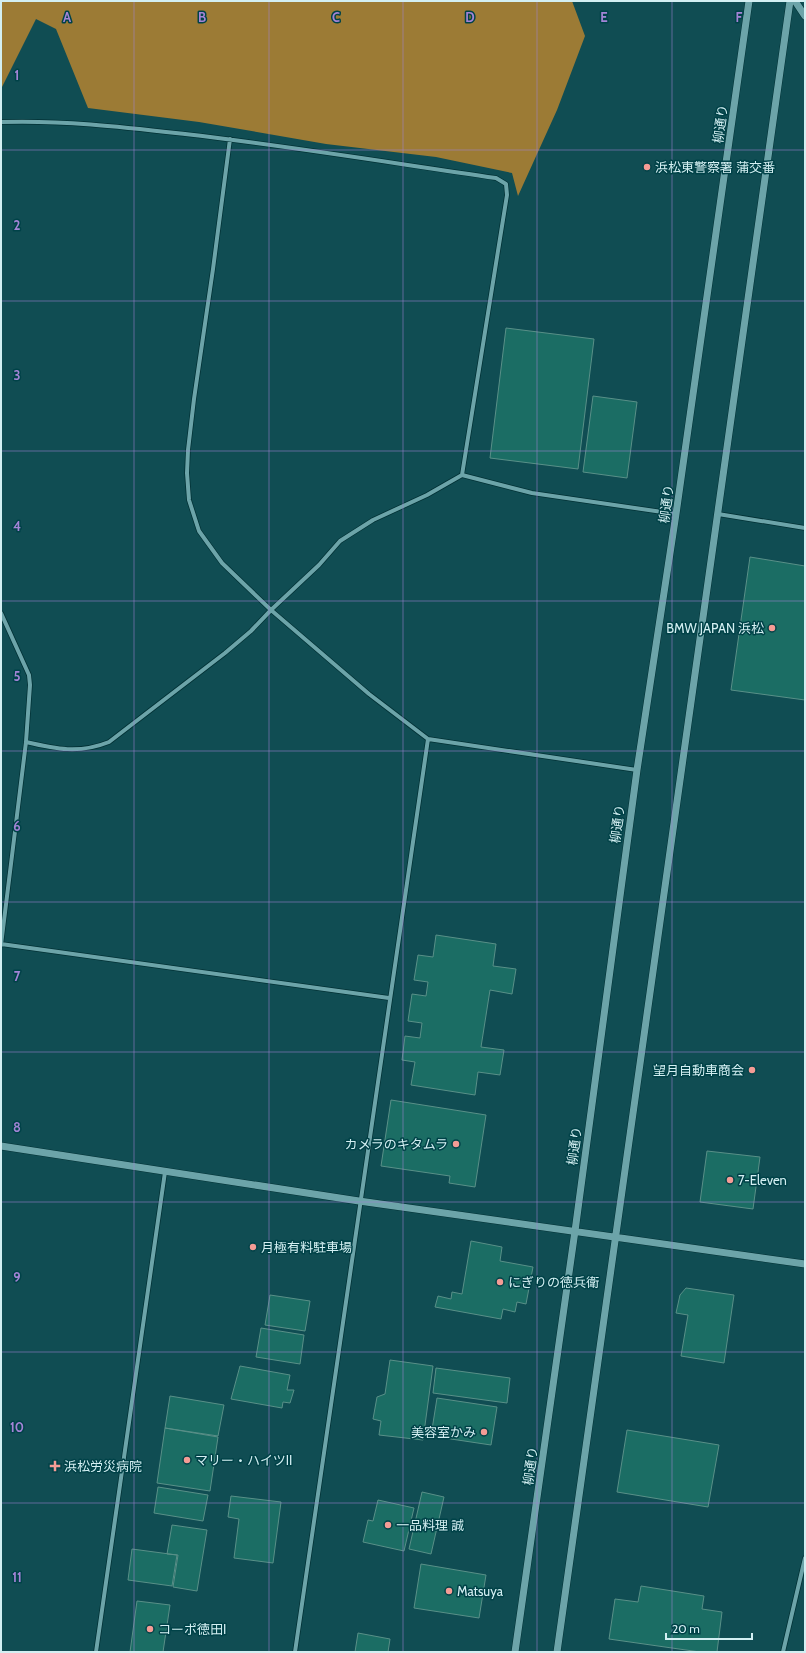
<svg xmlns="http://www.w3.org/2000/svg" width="806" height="1653" font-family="Cabin,'Noto Sans JP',sans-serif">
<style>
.forest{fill:#9c7b35}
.building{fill:#1b6d64;stroke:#599088}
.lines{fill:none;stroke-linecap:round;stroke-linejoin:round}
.minor-casing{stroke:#023135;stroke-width:5.5}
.tertiary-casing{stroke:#023135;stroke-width:8}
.minor{stroke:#6ca4a9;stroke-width:4}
.tertiary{stroke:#6ca4a9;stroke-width:7}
.grid{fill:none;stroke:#a384d6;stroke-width:1;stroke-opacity:0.55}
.poi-dot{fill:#f59c95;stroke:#004248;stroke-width:1.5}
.labels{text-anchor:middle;stroke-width:3;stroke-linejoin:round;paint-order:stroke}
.street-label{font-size:13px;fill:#d3eff2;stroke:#004248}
.poi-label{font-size:13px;fill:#d3eff2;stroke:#004248;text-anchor:start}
.grid-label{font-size:13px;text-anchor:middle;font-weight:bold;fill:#a384d6;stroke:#004248;stroke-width:3;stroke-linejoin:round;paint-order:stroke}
</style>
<rect width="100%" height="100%" fill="#104d53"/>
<path class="forest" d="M1,1H572L585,36L557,110L518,196L512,173L436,157L326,144L199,122L88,108L56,29L36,19L1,89Z"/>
<path class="building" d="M506,328L594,339L578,469L490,458Z
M593,396L637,402L627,478L583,472Z
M750,557L805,566V700L731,690Z
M436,935L496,944L493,966L516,969L512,994L490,990L481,1047L504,1050L500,1075L478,1072L475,1095L411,1085L415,1062L402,1060L405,1036L420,1038L422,1023L408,1021L412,994L426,996L428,982L414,980L418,955L433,957Z
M391,1100L486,1115L475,1187L449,1183L450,1176L381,1166Z
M707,1151L760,1157L753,1209L700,1202Z
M471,1241L502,1247L500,1261L533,1267L526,1304L517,1302L515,1312L503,1309L501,1319L435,1307L438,1296L451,1299L452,1292L462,1294Z
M686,1288L734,1295L724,1363L681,1356L688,1315L676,1313L680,1295Z
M270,1295L310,1301L305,1331L265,1325Z
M261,1328L304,1335L300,1364L256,1357Z
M390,1360L433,1366L423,1440L379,1435L381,1421L373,1419L377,1397L385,1394Z
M240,1366L290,1375L287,1390H294L290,1403L283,1402L282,1408L231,1399Z
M436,1368L510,1378L507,1403L433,1393Z
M170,1396L224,1405L218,1436L165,1428Z
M437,1398L497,1407L491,1445L431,1436Z
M165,1428L218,1437L210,1491L157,1483Z
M627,1430L719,1445L708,1507L617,1492Z
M158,1487L208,1495L203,1521L154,1513Z
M422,1492L444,1497L431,1554L409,1549Z
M231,1496L281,1502L273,1563L234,1558L239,1519L228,1517Z
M378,1500L414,1508L404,1551L363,1542L368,1520L373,1521Z
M172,1525L207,1530L197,1591L173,1587L178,1555L167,1554Z
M132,1549L177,1555L172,1586L128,1580Z
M421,1564L486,1575L479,1618L414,1608Z
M641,1586L704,1596L702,1609L722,1612L717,1652H700L609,1639L615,1599L638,1602Z
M137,1601L170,1605L163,1652H130Z
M358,1633L390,1639L388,1652H355Z"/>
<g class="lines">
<defs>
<path id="minor" d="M1,122C63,120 123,127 185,134C289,146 392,163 496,178L506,184L507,195L462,475
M718,514L805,528
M1,613L29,675L30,685L26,742L1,945
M26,742C56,749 79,754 109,742L225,653L251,631L271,610L222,563L199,531L189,500L187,473L188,450L194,399L213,269L230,139
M637,770L428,739L369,694L271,610L319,565L340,541L373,520L427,495L462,475L532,493L676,514
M1,944L389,998
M96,1652L165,1172
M295,1652L428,739
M783,1652L805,1558"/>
<path id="tertiary" d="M795,1L805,16
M1,1146L359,1201L805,1264
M515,1652L575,1231L637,770L676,514L749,1
M557,1652L790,1"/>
</defs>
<use href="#minor" class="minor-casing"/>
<use href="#tertiary" class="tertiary-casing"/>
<use href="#minor" class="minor"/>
<use href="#tertiary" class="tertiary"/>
</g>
<path class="grid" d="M134,1V1652M269,1V1652M403,1V1652M537,1V1652M672,1V1652M1,150H805M1,301H805M1,451H805M1,601H805M1,751H805M1,902H805M1,1052H805M1,1202H805M1,1352H805M1,1503H805"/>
<g class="poi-dot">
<circle cx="647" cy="167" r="4"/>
<circle cx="772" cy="628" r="4"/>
<circle cx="752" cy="1070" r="4"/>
<circle cx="456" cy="1144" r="4"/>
<circle cx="730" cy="1180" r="4"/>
<circle cx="253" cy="1247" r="4"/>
<circle cx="500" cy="1282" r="4"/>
<circle cx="484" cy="1432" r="4"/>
<circle cx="187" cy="1460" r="4"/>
<path d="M53 1460h4v4h4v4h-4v4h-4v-4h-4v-4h4z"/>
<circle cx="388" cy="1525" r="4"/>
<circle cx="449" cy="1591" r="4"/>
<circle cx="150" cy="1629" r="4"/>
</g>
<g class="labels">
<g class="street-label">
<text transform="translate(720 124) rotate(-82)" y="5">柳通り</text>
<text transform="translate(666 504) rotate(-82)" y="5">柳通り</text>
<text transform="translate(617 824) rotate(-82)" y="5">柳通り</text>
<text transform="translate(574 1146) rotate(-82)" y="5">柳通り</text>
<text transform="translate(530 1466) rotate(-82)" y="5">柳通り</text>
</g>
<g class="poi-label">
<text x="655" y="172">浜松東警察署 蒲交番</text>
<text x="764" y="633" text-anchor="end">BMW JAPAN 浜松</text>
<text x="744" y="1075" text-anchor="end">望月自動車商会</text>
<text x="448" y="1149" text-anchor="end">カメラのキタムラ</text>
<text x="738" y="1185">7-Eleven</text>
<text x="261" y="1252">月極有料駐車場</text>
<text x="508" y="1287">にぎりの徳兵衛</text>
<text x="476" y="1437" text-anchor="end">美容室かみ</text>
<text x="195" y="1465">マリー・ハイツII</text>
<text x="64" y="1471">浜松労災病院</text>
<text x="396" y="1530">一品料理 誠</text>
<text x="457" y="1596">Matsuya</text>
<text x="158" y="1634">コーポ徳田I</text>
</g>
</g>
<g class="grid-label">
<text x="67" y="22">A</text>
<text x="202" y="22">B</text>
<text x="336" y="22">C</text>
<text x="470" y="22">D</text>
<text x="604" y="22">E</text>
<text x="739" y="22">F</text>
<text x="17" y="80">1</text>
<text x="17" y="230">2</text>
<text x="17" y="380">3</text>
<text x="17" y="531">4</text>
<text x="17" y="681">5</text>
<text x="17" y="831">6</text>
<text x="17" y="981">7</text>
<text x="17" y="1132">8</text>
<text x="17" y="1282">9</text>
<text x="17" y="1432">10</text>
<text x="17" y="1582">11</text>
</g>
<rect width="806" height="1653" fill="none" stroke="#d3eff2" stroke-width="4"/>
<path d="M666 1633v6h86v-6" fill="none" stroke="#d3eff2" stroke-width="2"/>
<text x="672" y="1633" font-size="12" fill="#d3eff2" stroke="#004248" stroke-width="3" paint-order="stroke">20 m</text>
</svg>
